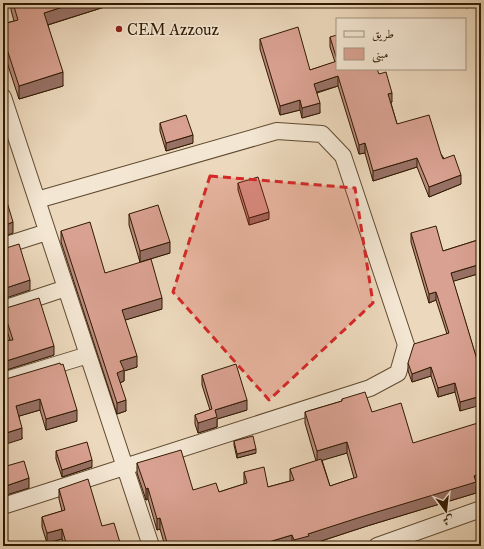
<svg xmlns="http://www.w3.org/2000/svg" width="484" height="549" font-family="'IM FELL Great Primer',Amiri,serif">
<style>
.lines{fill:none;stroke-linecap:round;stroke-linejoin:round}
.minor-casing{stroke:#604a30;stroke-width:18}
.minor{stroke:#f3e6d3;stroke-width:16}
.wall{fill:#bb8a7d;stroke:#311a01;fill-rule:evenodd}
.shaded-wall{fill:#987166;stroke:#311a01}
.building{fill:#d9a191;stroke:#311a01}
.marked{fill:#d62828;fill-opacity:0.2;stroke:#d62828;stroke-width:3;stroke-dasharray:8 5;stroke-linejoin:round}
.poi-dot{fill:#8f2418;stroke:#f3e6d3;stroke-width:1.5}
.labels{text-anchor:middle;stroke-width:3;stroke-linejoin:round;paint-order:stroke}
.poi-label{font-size:16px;fill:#311a01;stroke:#f3e6d3;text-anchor:start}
</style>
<rect width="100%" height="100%" fill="#ecd8bc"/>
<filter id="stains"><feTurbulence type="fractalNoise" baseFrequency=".005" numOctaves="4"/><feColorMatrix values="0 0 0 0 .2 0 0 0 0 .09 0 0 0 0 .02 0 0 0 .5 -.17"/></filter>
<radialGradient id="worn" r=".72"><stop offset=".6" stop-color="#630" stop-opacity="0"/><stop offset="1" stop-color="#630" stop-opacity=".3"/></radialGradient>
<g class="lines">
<defs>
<path id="minor" d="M3,97L151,546
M3,246L47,232
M3,309L66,288
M3,381L88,355
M3,506L370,388L398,373L406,345L343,156L322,134L277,131L37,200
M377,546L481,509"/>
</defs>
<use href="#minor" class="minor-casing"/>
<use href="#minor" class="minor"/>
</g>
<path class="wall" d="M11,3H117L48,25L63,86L19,99L3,50V24L14,21L11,10Z
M330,37L379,74L392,102L391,103L397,124L441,154L461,184L429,197L417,167L373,181L365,153L359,154L338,86L317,93L320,113L302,118L300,110L280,115L260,49V39L310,70L335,62L330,47Z
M160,123L193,143L166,151L160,131Z
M238,183L269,219L249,225L238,190Z
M481,205V229L477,215V206Z
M129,214L170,253L140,262L129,225Z
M61,231L105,273L162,309L125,320L137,367L124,371V381L120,383L126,411L117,414L61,242Z
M411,233L443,251L481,239V273L453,281L477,360L460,411L455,392L438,397L431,376L412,382L408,371V363L447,334L436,300L429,303L411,242Z
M3,309L54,355L3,371V341L10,340L3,319Z
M202,375L247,410L217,419V427L198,433L195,424V415L210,410L202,385Z
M6,379L77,421L46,430L40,410L19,416L22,439Z
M342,399L372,412L413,443L476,486V493L367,526L309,545V546H165L160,529L157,530L148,499L146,500L137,473V463L193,490L219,492L244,484V472L268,487L290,481V469L316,461L305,423V412L342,401ZM347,453L354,478L330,486L322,460Z
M234,441L256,453L237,458L234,445Z
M56,451L92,467L62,477L56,459Z
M59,489L102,526L121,546H64L62,539L47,543L42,527V517L62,511L59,499Z"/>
<path class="shaded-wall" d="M75,3H117L44,26V13Z
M466,3H481V4L466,8Z
M63,72V86L19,99V86Z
M338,76V86L314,93V84Z
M392,93V102L388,104V94Z
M300,100V110L280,115V106Z
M320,103V113L302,118V108Z
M193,135V143L166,151V143Z
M365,143V153L359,154V145Z
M417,158V167L373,181V171Z
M461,175V184L429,197V187Z
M269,212V219L249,225V218Z
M13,222V233L3,237V226Z
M170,242V253L140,262V251Z
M481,264V273L451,282V273Z
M30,280V290L3,299V289Z
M436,292V300L429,303V294Z
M162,298V309L122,321V310Z
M54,346V355L3,371V362Z
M137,356V367L124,371V381L117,384V373L120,361Z
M431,367V376L412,382V374Z
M455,383V392L438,397V388Z
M481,396V405L460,411V402Z
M40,399V410L16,417V406Z
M126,400V411L117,414V403Z
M247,400V410L217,419V427L198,433V423L215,410Z
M77,410V421L46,430V419Z
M22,428V439L3,445V434Z
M347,442V453L317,462V451Z
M256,449V453L237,458V454Z
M92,460V467L62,477V470Z
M481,473V484L476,486V493L367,526L309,545V546H294V540L308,534Z
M29,478V488L3,496V487Z
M148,488V499L146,500V489Z
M160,518V529L157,530V519Z
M62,529V539L47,543V533Z
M292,535V546H262V544Z"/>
<path class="building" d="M13,3H75L44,13L63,72L19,86L3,37V24L18,20Z
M298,27L310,70L337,61V69H377L379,74L386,72L392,93L388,94L397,124L429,115L441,154L443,159L454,155L461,175L429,187L417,158L373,171L365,143L359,145L338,76L314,84L320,103L302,108L300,100L280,106L260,39Z
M337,35V60L330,37Z
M186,115L193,135L166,143L160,123Z
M258,177L269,212L249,218L238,183Z
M3,189L13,222L3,226Z
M158,205L170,242L140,251L129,214Z
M481,205V219L477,206Z
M90,222L105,273L151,259L162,298L122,310L137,356L120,361L124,370L117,373L126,400L117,403L61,231Z
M436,226L443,251L481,239V264L451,273L481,373V396L460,402L455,383L438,388L431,367L412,374L408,363L414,344L449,333L436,292L429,294L411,233Z
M19,244L30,280L3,289V249Z
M39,298L54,346L3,362V341L13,340L3,309Z
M60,363L61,365L63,364L77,410L46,419L40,399L16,406L22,428L3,434V379H6Z
M236,364L247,400L215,410L217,417L198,423L195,415L212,409L202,375Z
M365,392L372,412L401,403L413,443L481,422V473L474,476L476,482L367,515L308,534L309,536L294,540L292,535L262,544V546H168L160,518L157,519L148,488L146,489L137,463L181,450L193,490L216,483L219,492L247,483L244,472L264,467L268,487L294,480L290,469L321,459L330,486L357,477L347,442L317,451L305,412L342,401V399Z
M253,436L256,449L237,454L234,441Z
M87,442L92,460L62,470L56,451Z
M24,461L29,478L3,487V467Z
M88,479L102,526L114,523L121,546H67L62,529L47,533L42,517L65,510L59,489Z"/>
<path class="marked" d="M210,176L355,188L373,303L269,400L173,292Z"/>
<circle class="poi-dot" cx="119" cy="29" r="4"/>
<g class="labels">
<g class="poi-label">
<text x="127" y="35">CEM Azzouz</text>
</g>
</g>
<rect width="484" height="549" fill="none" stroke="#ecd8bc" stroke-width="16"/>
<rect x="4" y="4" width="476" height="541" fill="none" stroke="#311a01" stroke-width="2"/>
<rect x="8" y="8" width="468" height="533" fill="none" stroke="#311a01"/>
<rect x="336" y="18" width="130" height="52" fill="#f3e6d3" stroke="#a5947f"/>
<rect x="344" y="31" width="20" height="6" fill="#f3e6d3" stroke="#a5947f"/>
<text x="372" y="38" font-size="12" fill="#311a01">طريق</text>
<rect x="344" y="48" width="20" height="12" fill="#d9a191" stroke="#a5947f"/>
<text x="372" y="58" font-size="12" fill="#311a01">مبنى</text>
<g transform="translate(446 511) rotate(165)" stroke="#f3e6d3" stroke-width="3" paint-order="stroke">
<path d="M0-3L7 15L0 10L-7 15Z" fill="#311a01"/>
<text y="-6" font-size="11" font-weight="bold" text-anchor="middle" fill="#311a01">ش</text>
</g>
<rect width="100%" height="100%" filter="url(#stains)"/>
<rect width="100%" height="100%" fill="url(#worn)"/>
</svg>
